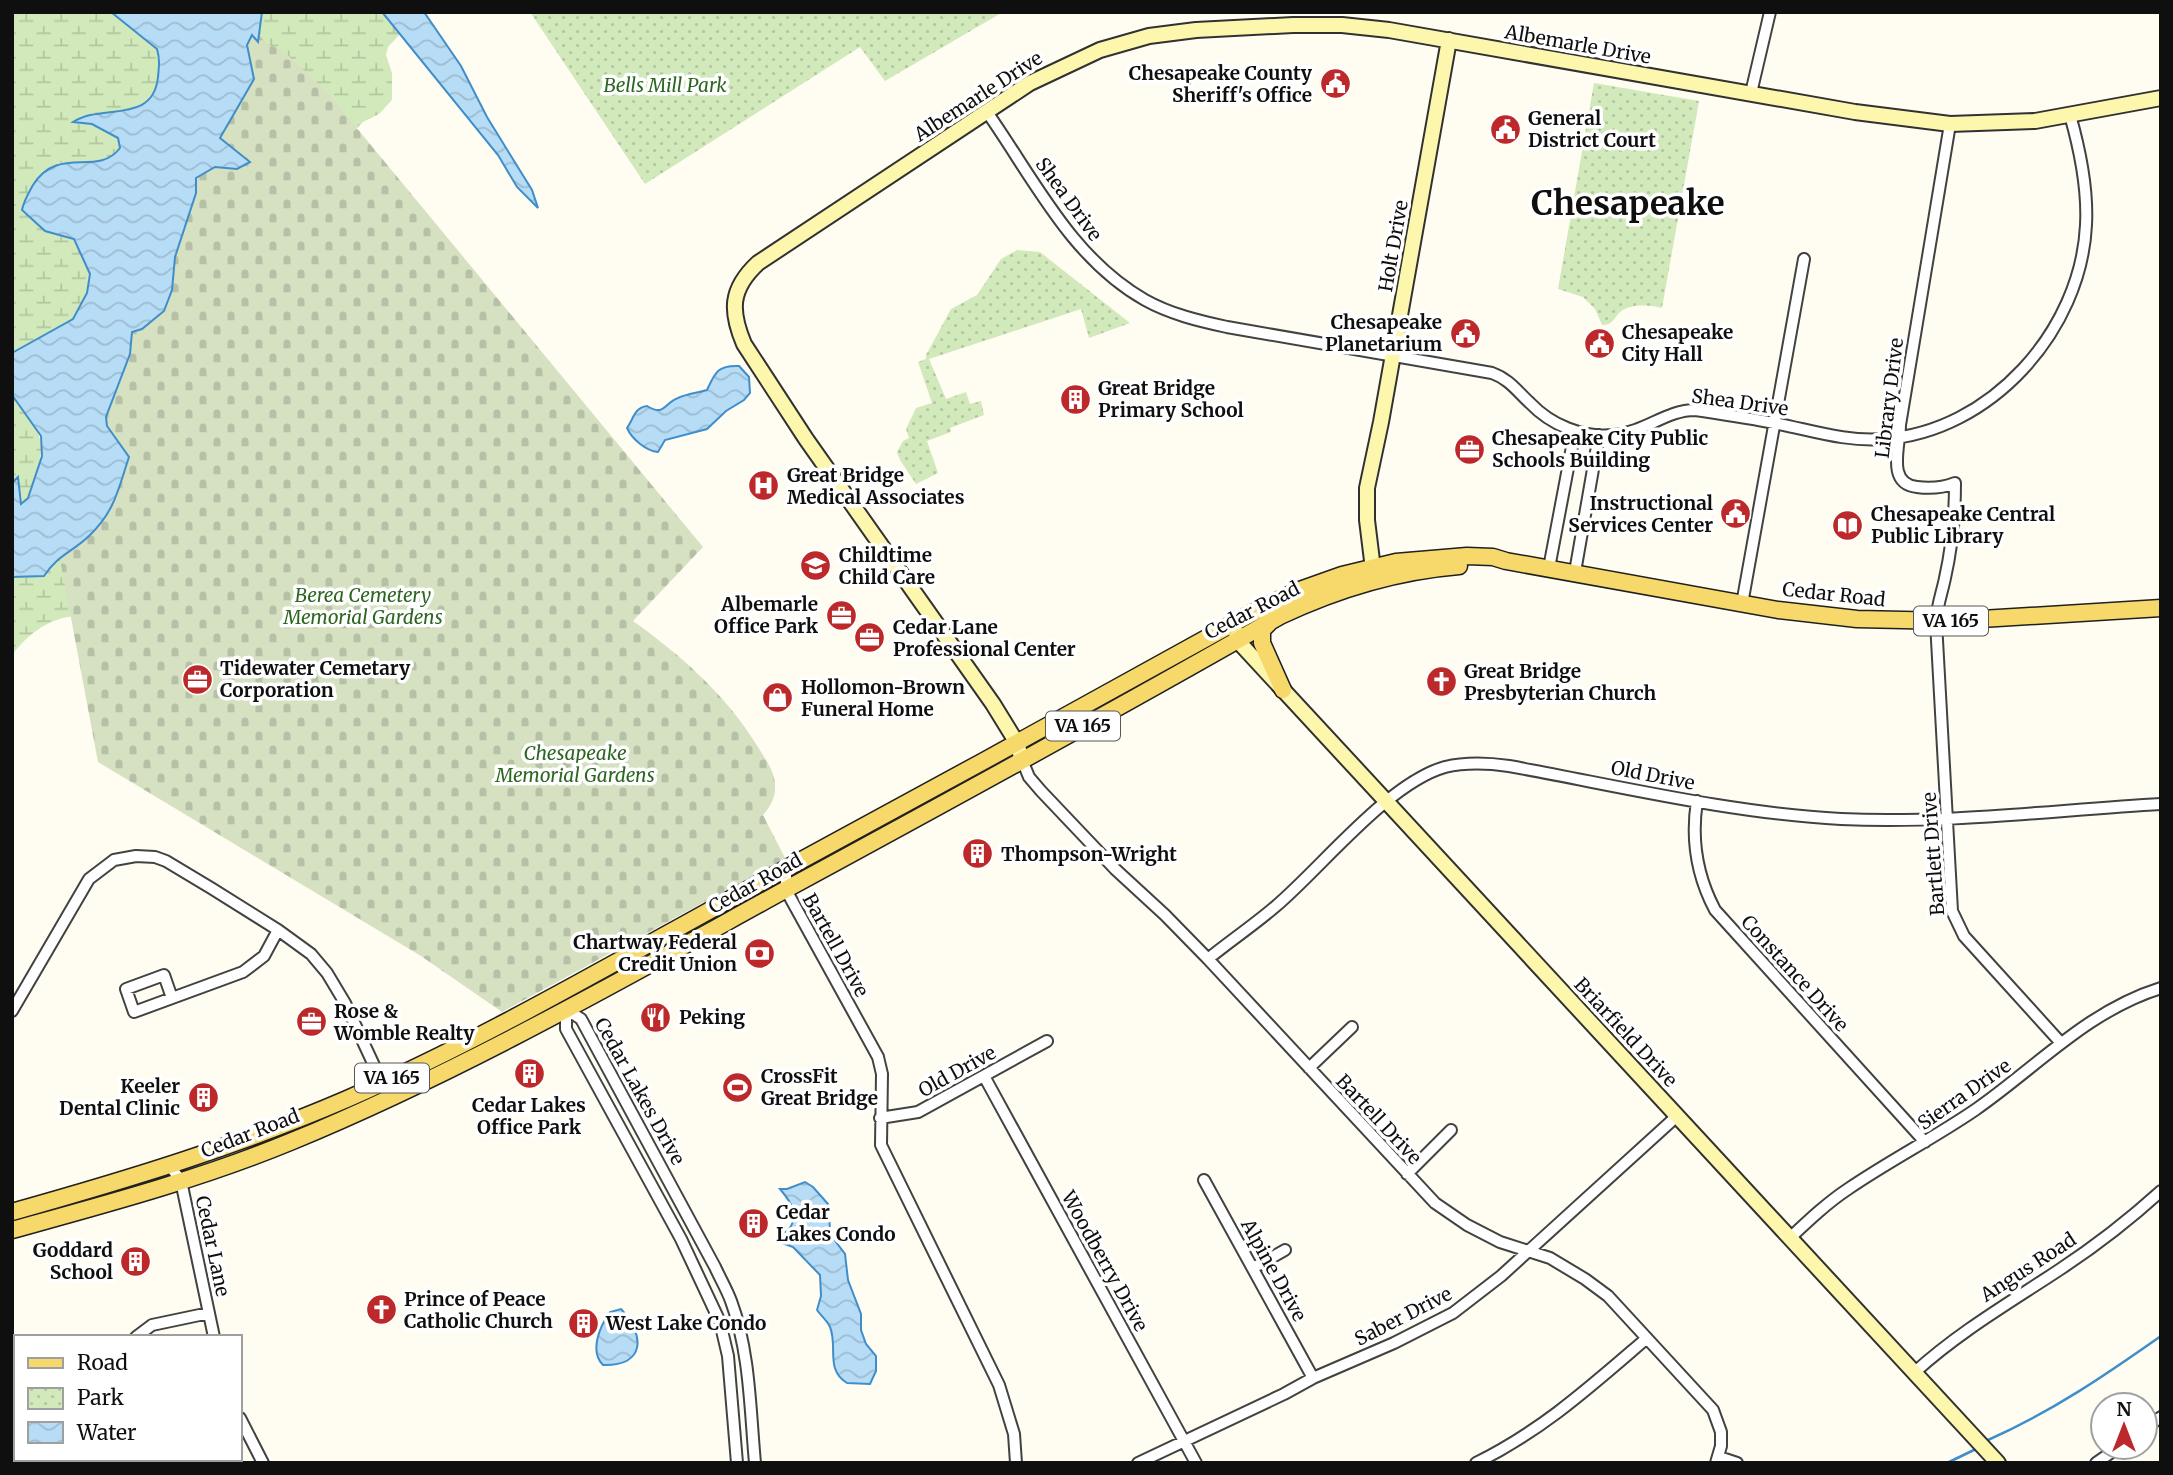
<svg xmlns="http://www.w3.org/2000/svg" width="2173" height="1475" font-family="Merriweather,serif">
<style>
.wetland{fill:url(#wetland-marsh)}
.cemetery{fill:url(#cemetery-stones)}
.park{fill:url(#park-dots)}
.water{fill:url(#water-waves);stroke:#3f8ecb;stroke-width:2}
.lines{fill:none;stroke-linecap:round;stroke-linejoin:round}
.stream{stroke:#3f8ecb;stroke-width:2.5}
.street-casing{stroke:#424242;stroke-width:14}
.secondary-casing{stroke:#313131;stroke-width:18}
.primary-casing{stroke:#202020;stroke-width:19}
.street{stroke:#fff;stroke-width:10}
.secondary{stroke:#fdf7ae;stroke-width:14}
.primary{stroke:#f6d96a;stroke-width:16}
.labels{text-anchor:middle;stroke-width:7;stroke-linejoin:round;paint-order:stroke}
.shield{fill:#fff;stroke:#575757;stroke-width:2}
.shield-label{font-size:18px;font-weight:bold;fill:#0f0f0f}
.street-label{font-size:19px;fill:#0f0f0f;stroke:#fff}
.poi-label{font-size:19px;font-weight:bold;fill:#0f0f0f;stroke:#fff;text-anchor:start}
.park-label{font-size:19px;font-style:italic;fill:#2c6620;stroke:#fff}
.town-label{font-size:33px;font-weight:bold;fill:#0f0f0f;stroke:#fff}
</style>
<defs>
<pattern id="wetland-marsh" width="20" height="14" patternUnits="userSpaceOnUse" patternTransform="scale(1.75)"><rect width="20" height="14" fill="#d1e9bb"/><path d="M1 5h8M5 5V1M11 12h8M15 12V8" fill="none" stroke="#b2c7a0"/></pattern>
<pattern id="cemetery-stones" width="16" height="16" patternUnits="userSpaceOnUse" patternTransform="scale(1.75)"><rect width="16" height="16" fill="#d6e1c2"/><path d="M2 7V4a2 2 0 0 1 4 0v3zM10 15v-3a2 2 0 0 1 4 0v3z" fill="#b6c0a6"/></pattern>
<pattern id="park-dots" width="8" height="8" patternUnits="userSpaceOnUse" patternTransform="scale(1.75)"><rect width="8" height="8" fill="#d1e9bb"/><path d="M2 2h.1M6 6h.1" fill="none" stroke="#b2c7a0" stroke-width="1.8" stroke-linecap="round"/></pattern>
<pattern id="water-waves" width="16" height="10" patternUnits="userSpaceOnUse" patternTransform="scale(1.75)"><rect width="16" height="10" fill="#b7dcf5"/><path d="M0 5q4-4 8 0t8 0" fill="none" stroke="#9cbcd1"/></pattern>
</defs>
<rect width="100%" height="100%" fill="#fffdf1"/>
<path class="wetland" d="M12,12H111L157,49L160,59L157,87L146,102L129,110L81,116L75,122L92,124L118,138L120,148C106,166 79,162 58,163L45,230L73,239L90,274L87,293L73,320L12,353Z
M262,12H382L400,34L388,47L386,55L392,73V100L379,114L363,122L341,144L258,41Z
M12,395C35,427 49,434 36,475C32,486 30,496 21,505L17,478L12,483Z
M87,537L89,615C55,615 33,628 12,655V577L44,576L54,560Z"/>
<path class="cemetery" d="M248,23L267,44L282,50L327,92L703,547L633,621C682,656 726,695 758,747C765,759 775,771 775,786C776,797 770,807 763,815L785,858L502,1012L421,956L98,762L56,538L117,496L116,479L126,469C131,447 109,437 96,424L242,53Z"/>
<path class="park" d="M530,12H1003L885,81L860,47L645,184Z
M1594,83L1699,101L1662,308C1650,305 1631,303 1620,312C1613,319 1613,325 1602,325L1595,309L1583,297L1558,289Z
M1017,250L1040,252L1130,323L1089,338L1081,309L929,359L946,399L966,392L970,404L981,401L984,415L950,428L951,432L927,441L938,473L916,484L900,460L897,452L903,441L909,438L906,429L916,408L932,403L918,362L926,359V355L951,309L977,295L1001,259Z"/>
<path class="water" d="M111,12H262L258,42L252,35L247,45L254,79L220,138L250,162L237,169L215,167L196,178V193L175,257L172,290L164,311L142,329L132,332L130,354L106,417L107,426L129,457C118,490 115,511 89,536C71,553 59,554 44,576L12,577V483L18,477L21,504L28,498L42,456L41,436L12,395V353L73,319L87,293L90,274L74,239L45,231L22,210C24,200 28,194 33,185C59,144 97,178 120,148L118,138L92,124L73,122C101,103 153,125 158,77C159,67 160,59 157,49Z
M382,12H424L461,66L487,117L532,190L538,208L517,187L498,155Z
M739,366L749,377L750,393L744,400L726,411L707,429L665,440L658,452C646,451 632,439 627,428C634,418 634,408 647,406C665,417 664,403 678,398C687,394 697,393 707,390C715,373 717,365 739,366Z
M805,1182L813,1187L828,1204L830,1229L836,1242L845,1254L848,1280L861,1314V1330L866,1344L876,1356V1371L870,1384L847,1383C825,1370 838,1346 830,1327C827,1320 821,1316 817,1310L821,1296L820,1275L793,1247L782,1243V1235C802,1221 794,1205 780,1189H787Z
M621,1309C645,1335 646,1366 603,1365C589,1351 600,1326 610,1312Z"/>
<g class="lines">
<path class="stream" d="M1988,1440C2053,1411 2104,1376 2161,1336
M1947,1463L1976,1449"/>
<defs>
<path id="street" d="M1751,93L1770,12
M987,112C1034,179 1071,258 1145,300C1170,314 1199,321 1227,327L1492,373C1509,379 1517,391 1530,403C1551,425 1582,438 1613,435C1646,432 1666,410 1695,410C1721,414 1748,418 1774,423C1811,430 1845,442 1884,439C1990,432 2081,331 2086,225C2088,188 2080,150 2070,115
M1950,124L1900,425C1900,446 1886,484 1917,487C1931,489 1942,488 1955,483C1955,514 1952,547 1945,578C1942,593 1937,605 1936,622L1952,911L1964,936L2061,1043
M1549,568L1575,431
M1575,572L1599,435
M1742,604L1804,259
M1022,760L1029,777L1041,791L1115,869L1165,915L1208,959L1435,1203L1467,1225L1500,1242L1550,1258L1585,1279L1608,1296L1713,1410L1721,1432V1446L1716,1463
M1697,801C1691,839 1697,876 1715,910L1925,1142
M786,869V890L878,1057L882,1074L881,1145L999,1385L1014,1434L1016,1463
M1208,959C1230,941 1254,925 1276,906C1322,867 1388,783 1445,767C1466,762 1488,763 1509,766C1619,786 1730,813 1841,819C1948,824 2055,810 2161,804
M172,998L164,975L126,989L134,1012L243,972L264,956L278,930
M566,1009L581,1019L715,1267C720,1278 727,1290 731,1301C750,1352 750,1409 755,1463
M566,1009V1029L681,1239L720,1322L728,1356L737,1463
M12,1011L89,879L114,860L136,856L155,857L166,861L211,888L278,930L311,954L327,973L345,1003L385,1089
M1309,1068L1352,1027
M984,1076L1196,1463
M880,1118L918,1112L1047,1041
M170,1166L181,1181L214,1337
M1407,1174L1451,1130
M1204,1180L1313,1378
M1791,1237C1809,1220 1827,1203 1848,1189C1889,1161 1934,1138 1975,1110C2037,1067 2087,1011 2161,988
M1253,1268L1285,1250
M136,1337L152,1325L209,1313
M1915,1372C1959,1332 2009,1303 2059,1270C2094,1247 2129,1220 2161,1191
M240,1418L263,1463
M2145,1428L2161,1417
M1719,1457L1737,1463
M138,1459L139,1463
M1138,1463L1284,1394L1313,1378L1394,1343L1453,1313L1501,1276L1677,1116
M1476,1463C1543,1430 1591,1386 1647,1338
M2096,1463L2119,1447"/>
<path id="secondary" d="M1374,577L1367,520V488L1381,422L1449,40
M1236,632L1237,640L1998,1463
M1022,760L1017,743L993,704L806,439L744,344C730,311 730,289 758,263L1030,83L1100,50L1149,36L1196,30L1293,25H1342L1389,30L1855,112L1950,124L2035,121L2161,98"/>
<path id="primary" d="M1269,623L1262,630V643L1283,690
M12,1212C126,1180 238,1146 347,1099C491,1036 627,955 765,880C928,792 1090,703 1252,613L1297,591L1342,575L1396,562L1467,556L1493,557L1506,561L1778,610L1857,619L1949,621L2161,608
M12,1230C106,1204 200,1179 290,1142C460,1072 621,980 783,891C949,801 1116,710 1280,616C1335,590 1398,571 1459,566"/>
</defs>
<use href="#street" class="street-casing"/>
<use href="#secondary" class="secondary-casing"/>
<use href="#primary" class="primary-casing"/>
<use href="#street" class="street"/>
<use href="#secondary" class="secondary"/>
<use href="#primary" class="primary"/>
</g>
<defs>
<symbol id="civic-disc" viewBox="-11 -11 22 22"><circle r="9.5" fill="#bd292a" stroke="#fff"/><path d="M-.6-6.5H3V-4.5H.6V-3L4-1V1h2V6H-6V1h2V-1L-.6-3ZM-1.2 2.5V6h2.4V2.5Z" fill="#fff"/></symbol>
<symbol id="building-disc" viewBox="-11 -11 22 22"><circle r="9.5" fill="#bd292a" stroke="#fff"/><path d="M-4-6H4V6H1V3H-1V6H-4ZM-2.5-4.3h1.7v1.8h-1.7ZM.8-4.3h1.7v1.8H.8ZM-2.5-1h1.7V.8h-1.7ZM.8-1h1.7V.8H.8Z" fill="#fff"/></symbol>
<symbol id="office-disc" viewBox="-11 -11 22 22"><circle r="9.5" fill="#bd292a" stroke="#fff"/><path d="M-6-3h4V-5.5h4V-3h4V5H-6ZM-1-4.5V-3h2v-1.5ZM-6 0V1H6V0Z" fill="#fff"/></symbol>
<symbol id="hospital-disc" viewBox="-11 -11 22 22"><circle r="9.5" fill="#bd292a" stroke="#fff"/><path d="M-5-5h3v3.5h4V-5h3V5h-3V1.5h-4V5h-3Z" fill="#fff"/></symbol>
<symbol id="library-disc" viewBox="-11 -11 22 22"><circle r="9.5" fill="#bd292a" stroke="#fff"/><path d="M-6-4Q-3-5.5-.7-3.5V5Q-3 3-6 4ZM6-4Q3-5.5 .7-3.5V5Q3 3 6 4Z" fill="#fff"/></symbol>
<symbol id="school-disc" viewBox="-11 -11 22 22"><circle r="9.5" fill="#bd292a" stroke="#fff"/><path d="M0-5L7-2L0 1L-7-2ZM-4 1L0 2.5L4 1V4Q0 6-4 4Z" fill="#fff"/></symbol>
<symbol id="church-disc" viewBox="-11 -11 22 22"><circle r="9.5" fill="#bd292a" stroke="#fff"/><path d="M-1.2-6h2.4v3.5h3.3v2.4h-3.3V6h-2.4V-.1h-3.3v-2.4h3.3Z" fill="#fff"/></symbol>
<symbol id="shop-disc" viewBox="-11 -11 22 22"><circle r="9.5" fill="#bd292a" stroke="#fff"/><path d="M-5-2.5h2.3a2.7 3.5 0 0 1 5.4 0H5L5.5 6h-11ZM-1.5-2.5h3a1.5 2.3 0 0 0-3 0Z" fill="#fff"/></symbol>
<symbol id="bank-disc" viewBox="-11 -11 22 22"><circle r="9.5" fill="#bd292a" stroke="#fff"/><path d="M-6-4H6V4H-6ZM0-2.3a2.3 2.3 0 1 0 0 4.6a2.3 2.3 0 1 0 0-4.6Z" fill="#fff"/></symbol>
<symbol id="restaurant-disc" viewBox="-11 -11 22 22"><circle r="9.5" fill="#bd292a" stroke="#fff"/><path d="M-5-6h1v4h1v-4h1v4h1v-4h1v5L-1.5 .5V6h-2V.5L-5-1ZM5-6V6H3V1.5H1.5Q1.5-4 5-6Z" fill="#fff"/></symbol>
<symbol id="stadium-disc" viewBox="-11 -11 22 22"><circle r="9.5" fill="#bd292a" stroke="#fff"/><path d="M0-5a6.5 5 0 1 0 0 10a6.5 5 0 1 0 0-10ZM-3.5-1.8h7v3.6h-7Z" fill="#fff"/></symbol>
</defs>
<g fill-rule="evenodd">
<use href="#civic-disc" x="1318" y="66" width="35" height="35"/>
<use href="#civic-disc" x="1488" y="112" width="35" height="35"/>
<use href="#civic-disc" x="1448" y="316" width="35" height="35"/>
<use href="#civic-disc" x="1582" y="326" width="35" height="35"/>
<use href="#building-disc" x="1058" y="382" width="35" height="35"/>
<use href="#office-disc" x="1452" y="432" width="35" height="35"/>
<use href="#hospital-disc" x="746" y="468" width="35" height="35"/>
<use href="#civic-disc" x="1718" y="496" width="35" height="35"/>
<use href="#library-disc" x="1830" y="508" width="35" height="35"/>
<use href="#school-disc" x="798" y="548" width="35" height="35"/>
<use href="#office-disc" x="824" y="598" width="35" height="35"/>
<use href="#office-disc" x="852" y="620" width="35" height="35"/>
<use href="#office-disc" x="180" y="662" width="35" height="35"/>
<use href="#church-disc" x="1424" y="664" width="35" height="35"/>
<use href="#shop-disc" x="760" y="680" width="35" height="35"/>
<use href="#building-disc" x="960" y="836" width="35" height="35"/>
<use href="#bank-disc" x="742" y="936" width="35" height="35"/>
<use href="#restaurant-disc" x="638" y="1000" width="35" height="35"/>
<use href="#office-disc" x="294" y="1004" width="35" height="35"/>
<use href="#building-disc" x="512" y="1056" width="35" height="35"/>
<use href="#stadium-disc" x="720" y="1070" width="35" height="35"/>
<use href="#building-disc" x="186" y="1080" width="35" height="35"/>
<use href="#building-disc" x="736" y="1206" width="35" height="35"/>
<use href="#building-disc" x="118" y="1244" width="35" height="35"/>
<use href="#church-disc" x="364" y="1292" width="35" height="35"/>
<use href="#building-disc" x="566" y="1306" width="35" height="35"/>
</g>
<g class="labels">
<g class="shield">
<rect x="1914" y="606.5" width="74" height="29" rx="5"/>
<rect x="1046" y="711.5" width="74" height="29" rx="5"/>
<rect x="355" y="1063.5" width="74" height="29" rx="5"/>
</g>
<g class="shield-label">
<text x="1951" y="627">VA 165</text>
<text x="1083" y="732">VA 165</text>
<text x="392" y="1084">VA 165</text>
</g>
<g class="street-label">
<text transform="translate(1578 44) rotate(10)" y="7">Albemarle Drive</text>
<text transform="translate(978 96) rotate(-33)" y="7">Albemarle Drive</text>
<text transform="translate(1069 199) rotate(54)" y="7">Shea Drive</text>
<text transform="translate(1393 246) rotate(-80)" y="7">Holt Drive</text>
<text transform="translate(1889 398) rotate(-83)" y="7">Library Drive</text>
<text transform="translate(1740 402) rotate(8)" y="7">Shea Drive</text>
<text transform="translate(1834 594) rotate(6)" y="7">Cedar Road</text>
<text transform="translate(1252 610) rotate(-27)" y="7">Cedar Road</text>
<text transform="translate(1653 775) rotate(11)" y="7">Old Drive</text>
<text transform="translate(1933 854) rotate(-94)" y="7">Bartlett Drive</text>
<text transform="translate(755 883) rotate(-29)" y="7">Cedar Road</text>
<text transform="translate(836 945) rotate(61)" y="7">Bartell Drive</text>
<text transform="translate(1795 973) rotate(48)" y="7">Constance Drive</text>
<text transform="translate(1626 1032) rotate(47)" y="7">Briarfield Drive</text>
<text transform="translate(957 1071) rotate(-29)" y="7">Old Drive</text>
<text transform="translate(640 1091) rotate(61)" y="7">Cedar Lakes Drive</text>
<text transform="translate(1964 1094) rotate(-35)" y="7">Sierra Drive</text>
<text transform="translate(1379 1119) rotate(47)" y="7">Bartell Drive</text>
<text transform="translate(250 1133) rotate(-21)" y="7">Cedar Road</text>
<text transform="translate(213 1246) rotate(78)" y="7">Cedar Lane</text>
<text transform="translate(1105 1261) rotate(61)" y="7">Woodberry Drive</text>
<text transform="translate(2028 1267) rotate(-33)" y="7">Angus Road</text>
<text transform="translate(1274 1270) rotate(61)" y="7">Alpine Drive</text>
<text transform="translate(1403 1316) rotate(-27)" y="7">Saber Drive</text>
</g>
<g class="poi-label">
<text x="1312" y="80" text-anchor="end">Chesapeake County<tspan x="1312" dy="22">Sheriff's Office</tspan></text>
<text x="1528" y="125">General<tspan x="1528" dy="22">District Court</tspan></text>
<text x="1442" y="329" text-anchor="end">Chesapeake<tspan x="1442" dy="22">Planetarium</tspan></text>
<text x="1622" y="339">Chesapeake<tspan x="1622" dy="22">City Hall</tspan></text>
<text x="1098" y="395">Great Bridge<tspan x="1098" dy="22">Primary School</tspan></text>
<text x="1492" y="445">Chesapeake City Public<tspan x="1492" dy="22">Schools Building</tspan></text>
<text x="787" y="482">Great Bridge<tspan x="787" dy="22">Medical Associates</tspan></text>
<text x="1713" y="510" text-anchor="end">Instructional<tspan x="1713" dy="22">Services Center</tspan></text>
<text x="1871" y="521">Chesapeake Central<tspan x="1871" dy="22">Public Library</tspan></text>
<text x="839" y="562">Childtime<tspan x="839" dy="22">Child Care</tspan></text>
<text x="818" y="611" text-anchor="end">Albemarle<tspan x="818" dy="22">Office Park</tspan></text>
<text x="893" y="634">Cedar Lane<tspan x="893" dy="22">Professional Center</tspan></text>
<text x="220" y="675">Tidewater Cemetary<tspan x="220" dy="22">Corporation</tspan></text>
<text x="1464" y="678">Great Bridge<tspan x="1464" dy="22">Presbyterian Church</tspan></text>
<text x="801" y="694">Hollomon-Brown<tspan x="801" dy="22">Funeral Home</tspan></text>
<text x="1001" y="861">Thompson-Wright</text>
<text x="737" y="949" text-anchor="end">Chartway Federal<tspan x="737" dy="22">Credit Union</tspan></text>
<text x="334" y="1018">Rose &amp;<tspan x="334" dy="22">Womble Realty</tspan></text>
<text x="679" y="1024">Peking</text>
<text x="761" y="1083">CrossFit<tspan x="761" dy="22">Great Bridge</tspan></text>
<text x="180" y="1093" text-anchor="end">Keeler<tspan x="180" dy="22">Dental Clinic</tspan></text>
<text x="529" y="1112" text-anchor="middle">Cedar Lakes<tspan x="529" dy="22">Office Park</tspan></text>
<text x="776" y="1219">Cedar<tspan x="776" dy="22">Lakes Condo</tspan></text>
<text x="113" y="1257" text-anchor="end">Goddard<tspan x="113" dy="22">School</tspan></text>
<text x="404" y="1306">Prince of Peace<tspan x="404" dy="22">Catholic Church</tspan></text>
<text x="606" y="1330">West Lake Condo</text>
</g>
<g class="park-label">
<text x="665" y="92">Bells Mill Park</text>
<text x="363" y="602">Berea Cemetery<tspan x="363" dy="22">Memorial Gardens</tspan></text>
<text x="575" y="760">Chesapeake<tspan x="575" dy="22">Memorial Gardens</tspan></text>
</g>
<g class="town-label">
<text x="1628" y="215">Chesapeake</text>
</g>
</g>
<rect width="2173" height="1475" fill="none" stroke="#0f0f0f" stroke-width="28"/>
<rect x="14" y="1335" width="228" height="126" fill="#ffffff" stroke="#9f9f9f" stroke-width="2"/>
<rect x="28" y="1358" width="35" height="10" fill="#f6d96a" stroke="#9f9f9f" stroke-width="2"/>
<text x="77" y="1370" font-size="21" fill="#0f0f0f">Road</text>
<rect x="28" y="1388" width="35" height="21" fill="url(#park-dots)" stroke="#9f9f9f" stroke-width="2"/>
<text x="77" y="1405" font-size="21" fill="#0f0f0f">Park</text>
<rect x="28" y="1422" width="35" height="21" fill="url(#water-waves)" stroke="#9f9f9f" stroke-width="2"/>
<text x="77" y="1440" font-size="21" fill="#0f0f0f">Water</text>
<g transform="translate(2124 1426)"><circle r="33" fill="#ffffff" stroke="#9f9f9f" stroke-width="2"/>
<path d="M0-5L12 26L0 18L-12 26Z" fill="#bd292a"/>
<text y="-10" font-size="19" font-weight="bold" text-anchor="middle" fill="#0f0f0f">N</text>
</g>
</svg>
